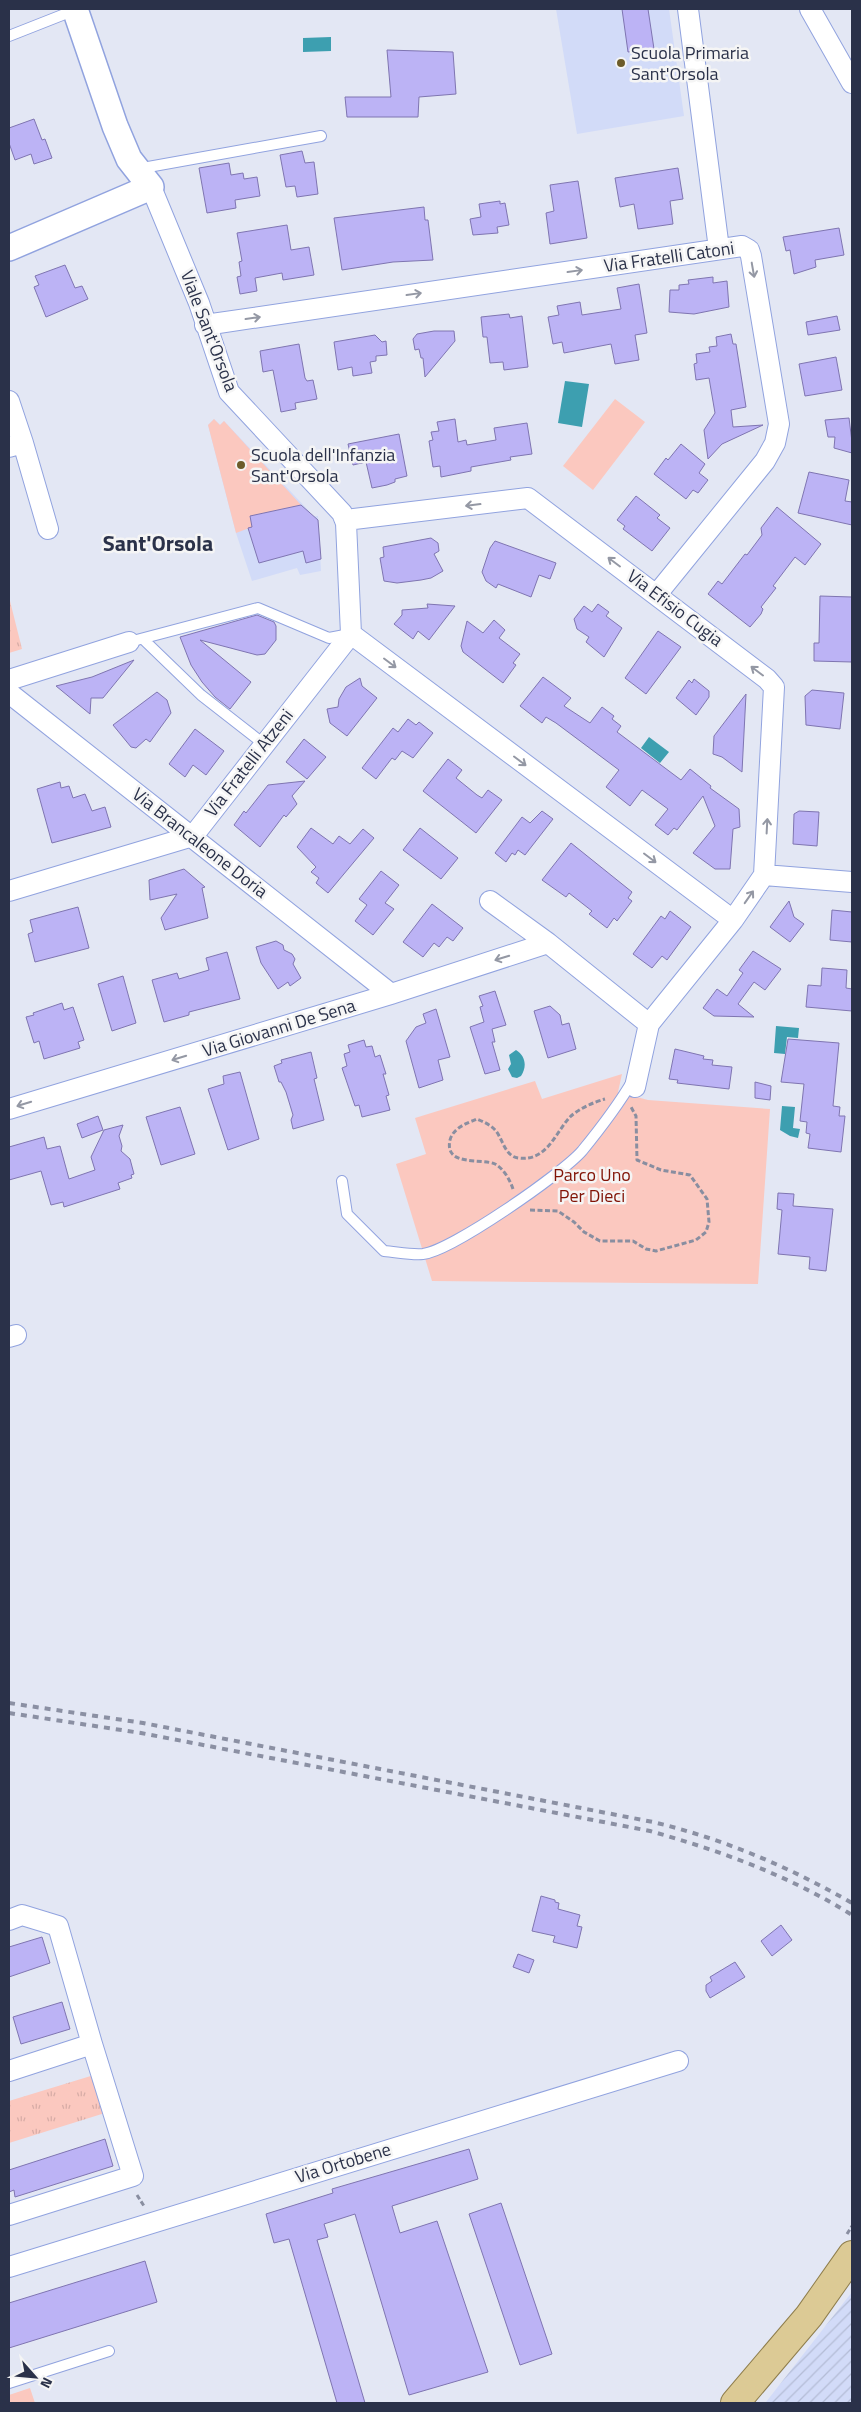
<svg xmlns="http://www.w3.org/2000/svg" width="861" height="2412" font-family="'Titillium Web',sans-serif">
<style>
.built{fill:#d2dbf8}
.industrial{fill:url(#industrial-furrows)}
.grass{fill:url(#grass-tufts)}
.park{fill:#fbc8bf}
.water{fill:#3d9fb0}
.building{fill:#bcb3f5;stroke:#7f75b1}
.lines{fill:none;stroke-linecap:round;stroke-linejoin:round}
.service-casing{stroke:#91a3df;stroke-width:12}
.minor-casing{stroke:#91a3df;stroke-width:22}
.tertiary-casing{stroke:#91a3df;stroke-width:28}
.primary-casing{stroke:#8f7e4d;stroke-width:30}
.path{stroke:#898ea0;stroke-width:3;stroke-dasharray:5 2.5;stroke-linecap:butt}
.service{stroke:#fff;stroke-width:10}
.minor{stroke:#fff;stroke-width:20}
.tertiary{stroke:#fff;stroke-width:25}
.primary{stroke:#dcca95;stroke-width:28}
.rail{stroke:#8b90a3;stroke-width:4;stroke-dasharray:6 6;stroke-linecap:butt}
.oneway{stroke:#9498a4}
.poi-dot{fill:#6d5c2a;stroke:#f5f5f5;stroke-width:2}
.labels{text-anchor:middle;stroke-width:5;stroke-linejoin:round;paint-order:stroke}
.poi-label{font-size:18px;fill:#2a3149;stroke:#f5f5f5;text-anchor:start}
.street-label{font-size:18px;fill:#2a3149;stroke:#f5f5f5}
.park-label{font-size:18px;fill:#811306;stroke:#f5f5f5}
.district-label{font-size:22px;font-weight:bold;fill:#2a3149;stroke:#f5f5f5}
</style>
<defs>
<pattern id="industrial-furrows" width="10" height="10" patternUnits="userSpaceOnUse" patternTransform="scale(1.25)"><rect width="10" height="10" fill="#d2dbf8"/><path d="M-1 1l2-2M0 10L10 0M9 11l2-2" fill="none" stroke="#b4bcd6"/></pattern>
<pattern id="grass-tufts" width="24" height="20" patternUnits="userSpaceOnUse" patternTransform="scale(1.25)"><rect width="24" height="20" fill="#fbc8bf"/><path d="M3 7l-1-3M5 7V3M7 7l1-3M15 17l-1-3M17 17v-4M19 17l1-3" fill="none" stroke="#d7aca6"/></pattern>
</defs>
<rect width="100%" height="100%" fill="#e3e7f4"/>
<path class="built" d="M556,9H669L684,116L577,134Z
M214,419L220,425L224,421L310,512L309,517L318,516L321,571L300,575L297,568L252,581L236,533L208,425Z"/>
<path class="industrial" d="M852,2292V2403H765L766,2402Z"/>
<path class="grass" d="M9,597L22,649L9,653Z
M94,2075L105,2113L9,2143V2101Z"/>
<path class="park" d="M615,399L645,422L593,490L563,466Z
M214,419L220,425L224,421L301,505L250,516L252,527L236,533L208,425Z
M622,1074L618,1092L648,1100L770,1109L758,1284L432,1281L396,1164L426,1154L415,1118L535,1081L542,1099Z
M30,2388L35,2403H9V2395Z"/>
<path class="water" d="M331,37V51L303,52V38Z
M565,381L589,384L582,427L558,423Z
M649,737L669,752L660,763L641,748Z
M776,1026L799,1028L798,1038L787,1037L785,1054L774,1053Z
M516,1050C526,1056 527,1067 521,1076L517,1078L512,1077L508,1069L511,1064L509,1055Z
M782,1106L795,1107L793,1128L800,1129L798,1138L790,1136L780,1130Z"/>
<path class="building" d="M622,9H648L654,49L628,52Z
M387,50L453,52L456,94L419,97L418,117H347L345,97H391Z
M34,119L42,140L45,139L52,158L34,164L31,154L15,160L9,143V128Z
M302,151L305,163L314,162L318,194L297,197L295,186L286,187L280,155Z
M229,163L231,175L243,173L244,179L257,177L260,196L235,200L236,208L207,213L199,168Z
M678,168L683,199L670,201L673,224L638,229L634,204L620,207L615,178Z
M578,181L587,238L550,244L546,213L554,211L550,185Z
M500,201V204L505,203L509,225L497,227L498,233L473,235L470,219L481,217L479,204Z
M424,207L425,220H428L433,260L393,262L342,270L334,218Z
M287,225L291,250L309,247L314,275L283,280L282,273L255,278L257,291L240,294L237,277L241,276L239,262L242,261L237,233Z
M839,228L844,255L815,260L816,267L794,274L790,250L786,251L783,237Z
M65,265L75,288L82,286L88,299L46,317L34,287L39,285L35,276Z
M713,277V283L727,281L729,307L694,314L669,312L670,290H679V285L689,284L688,280Z
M639,284L647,333L635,335L639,360L615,364L611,344L564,353L562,342L553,344L548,317L559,315L557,306L580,302L582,315L621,309L617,288Z
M509,314L510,318L522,316L528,367L504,370L503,362L490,363L487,337H483L481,317Z
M837,316L840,330L808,335L806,322Z
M434,331H454L455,341L425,377L423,358H421L419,349L415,350L413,339L417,334Z
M731,334L733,344H736L746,407L731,410L733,427L763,425L722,444L708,459L704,430L715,413L709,378L696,380L694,364L697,363L696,354L710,352L709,347L717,346L716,337Z
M375,335L382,342L386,341L387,355L376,356V361L370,362L372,373L353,376L352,367L338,370L334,342Z
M299,344L305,378L307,381L313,380L317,399L295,403L296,409L281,412L273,370L263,372L260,351Z
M836,357L842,390L805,396L799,364Z
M849,418L852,442V453L834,448L835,437H828L825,420Z
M455,419L458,442L466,440L467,445L496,440L494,428L527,423L532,454L510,457L511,460L471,467V471L441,477L440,466L433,467L429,441L433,440L431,432L439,431L437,422Z
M399,434L407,476L395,479V482L387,485L372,488L366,462L353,465L348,444Z
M681,444L705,464L699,473L708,480L698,493L693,490L686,499L654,474L666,458L668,460Z
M809,472L849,480L845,501L852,502V525L798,513Z
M636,496L660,515L657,518L670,528L652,551L623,529L625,526L617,520Z
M301,505L318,520L321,559L306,563L303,551L259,563L248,528L252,527L250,516Z
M777,507L821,544L805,565L795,557L773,586L776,588L761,607L763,609L761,614L750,627L708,594L718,581L722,584L745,554L747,555L762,535L761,528Z
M431,538L438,543L439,551L434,554L443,571L431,578L421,580L397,583L384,581L380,558L384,557L383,547Z
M495,541L556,563L550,579L539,575L531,597L498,584L496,588L486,581L482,572L490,548Z
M820,596L852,597V662L814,661V643H819Z
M427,604L455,606L429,640L418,631L413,639L394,624L402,615V610L428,608Z
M598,604L609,612L606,616L622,628L604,657L586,642L589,637L577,629L574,619L584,606L592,612Z
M257,615L274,622L276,626V640L265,654L257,655L200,640L251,682L230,709L215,697L202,682L191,665L180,637Z
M494,620L505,630L499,638L520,654L513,663L516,665L503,683L463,652L461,646L467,621L483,633Z
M658,631L681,647L646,694L625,678Z
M134,660L103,698H91L90,714L56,686L92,677Z
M543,677L571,698L564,706L590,723L602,707L614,716L612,719L621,726L617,732L681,780L690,769L711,786L710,788L739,809L740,827L733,829L730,869H715L693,853L715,826L703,796L677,830L674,828L668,835L655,825L668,809L642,790L630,806L606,787L619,770L556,723L546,717L542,723L520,706Z
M360,678L362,686L377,698L347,736L330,723L327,709L338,707L339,699L346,687Z
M694,679L709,691V697L696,715L676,698L689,680L692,683Z
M812,690L844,693L840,729L806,725L805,696Z
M157,692L167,700L171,713L150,742L146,739L136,748L131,747L113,725Z
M746,694L742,772L722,757L713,754L714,736Z
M408,719L416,725L419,722L433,733L413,758L402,751L395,760L392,758L376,779L362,768L393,728L398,732Z
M195,729L224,751L206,775L193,765L185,777L169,764Z
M304,739L326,757L307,779L286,762Z
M448,759L462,770L456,778L477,795L482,798L488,790L502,800L476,833L423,791Z
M305,781L292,796L297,804L286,817L284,815L260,847L234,825L244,811L246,813L268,785Z
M60,782L61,788L69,786L73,798L85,794L92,811L105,807L111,827L52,843L37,789Z
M542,811L553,819L525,855L518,850L515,855L512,853L506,862L495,853L522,817L530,823Z
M799,811L819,812L817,846L793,844L794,814Z
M311,828L333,844L339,836L350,844L363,829L374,838L328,893L316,883L319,878L311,872L316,867L297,847Z
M420,828L458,858L441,879L403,850Z
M571,843L632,892L628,898L632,901L617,921L614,918L607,928L589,914L592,911L569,893L566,897L542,880Z
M184,869L205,887L202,888L208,918L165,930L161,918L177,894L150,900L149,880Z
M381,871L399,885L385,903L394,909L373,935L355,921L367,905L359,899Z
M789,901L794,917L804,924L790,942L770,927Z
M432,904L463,928L453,941L447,937L439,947L434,943L423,957L403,942Z
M78,907L89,948L35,962L28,934L33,932L30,920Z
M832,910L852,912V942L830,940Z
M670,911L691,927L667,960L662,956L652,968L633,954L661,916L665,919Z
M276,941L283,945L284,950L292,954L295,959L293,964L301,978L290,986L288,982L278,989L261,963L256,947Z
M753,951L781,969L765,990L754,982L738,1004L754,1017L714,1016L703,1008L717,989L727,996L743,973L739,970Z
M227,952L240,999L189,1012V1015L164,1022L152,980L177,973L179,979L209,970L206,958Z
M822,968L847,970L846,988L852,989V1011L806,1007L808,985L821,986Z
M123,976L136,1023L112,1031L98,984Z
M495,991L506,1025L492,1029L495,1042H492L500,1070L485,1074L470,1027L484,1022L480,1007L483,1006L479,996Z
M62,1003L64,1010L73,1007L84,1040L78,1042L80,1048L44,1059L39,1041L34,1043L26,1017L34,1015L33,1013Z
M550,1006L560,1015L562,1025L569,1023L576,1049L548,1058L534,1011Z
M436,1009L450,1057L438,1060L443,1080L419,1088L406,1041L416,1027L426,1023L423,1014Z
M788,1039L839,1043L833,1106L840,1107L839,1116H845L841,1152L808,1148L810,1134L806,1133L807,1122L800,1121L804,1084L781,1082Z
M364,1040L366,1047L372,1046L375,1057L380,1055L386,1074H383L389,1095L386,1096L390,1110L362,1117L359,1105L355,1106L342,1068L347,1066L344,1054L350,1052L348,1045Z
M675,1049L704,1056L703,1059L713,1060L712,1065L732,1067L729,1089L677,1083L678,1080L669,1079Z
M311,1052L317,1078L314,1079L324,1120L293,1129L291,1120L293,1115L286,1092L281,1082H279L274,1066L282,1063L281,1060Z
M240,1072L259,1139L228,1150L208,1089L224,1084L223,1076Z
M755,1082L771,1086L770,1100L755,1098Z
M180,1107L195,1154L161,1165L146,1117Z
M98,1116L103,1130L82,1138L77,1124Z
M123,1125L119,1136L122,1146L121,1151L130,1159L134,1174L131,1175L132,1178L118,1183L120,1189L64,1207L63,1202L51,1205L41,1171L9,1180V1147L44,1137L47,1149L60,1146L69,1179L95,1170L91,1157L104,1130Z
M778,1193L794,1194L793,1206L833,1209L826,1271L809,1269L810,1257L778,1254L782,1210L777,1209Z
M541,1896L555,1900V1902L559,1903L558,1909L580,1915L577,1926L582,1927L577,1948L553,1942L555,1936L532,1931Z
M781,1925L792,1940L772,1956L761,1941Z
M42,1937L50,1963L9,1977V1947Z
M518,1954L534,1960L529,1973L513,1967Z
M735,1962L745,1977L710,1998L706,1991V1985L712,1981L710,1977Z
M62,2002L70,2029L21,2044L13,2017Z
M105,2139L113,2166L15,2197L14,2190L9,2192V2170Z
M469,2149L478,2179L392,2206L400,2233L437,2221L488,2372L409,2395L355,2214L324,2224L328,2237L317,2240L365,2403H337L289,2239L274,2243L266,2214L333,2193L332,2189Z
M501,2203L552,2354L520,2365L469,2214Z
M145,2261L157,2302L9,2348V2303Z"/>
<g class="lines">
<defs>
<path id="service" d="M9,36L75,10
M137,169L321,136
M143,639L201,695L265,745
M129,642L258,608L329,638L350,634
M342,1181L347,1214L384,1251C397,1252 410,1255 423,1254C451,1251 562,1174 582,1151C600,1129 619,1104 633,1080
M9,2383L109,2351"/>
<path id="minor" d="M688,9L719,249
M810,9L852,83
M151,187L199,303L229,392L342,513L346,523L351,634
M205,325L742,246L749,250L751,256L779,424L775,443L765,461L657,594
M9,401L23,443L9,447
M23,443L48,529
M346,523L354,519L528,498L767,679L774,687L764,875L733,920L649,1024L635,1087
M351,634L733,920
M9,680L129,642
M9,693L391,994
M764,875L852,882
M9,891L193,836L351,634
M490,901L548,943L649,1024
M9,1109L391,994L548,943
M9,1337L16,1335
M9,1920L22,1915L58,1926L92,2044
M9,2071L92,2044L133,2176L9,2215
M9,2267L678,2061"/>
<path id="tertiary" d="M9,248L151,187L129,159L115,126L75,9"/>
<path id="primary" d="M735,2403L809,2316L852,2255"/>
</defs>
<use href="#service" class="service-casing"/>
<use href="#minor" class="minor-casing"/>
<use href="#tertiary" class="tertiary-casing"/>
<use href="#primary" class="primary-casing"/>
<path class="path" d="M513,1189C510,1180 504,1169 495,1164C482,1158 444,1167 450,1140C453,1128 467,1123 477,1119C484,1122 491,1125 496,1131C503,1140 505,1156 518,1158C547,1162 555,1133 570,1117C578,1109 594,1102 605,1099
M530,1210L558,1211L574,1222L584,1232L600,1241H633L646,1249L656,1251L696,1240L706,1232L709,1222L707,1199L690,1175L661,1170L637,1160L636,1116L631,1107
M137,2195L144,2206
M847,2234L852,2226"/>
<use href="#service" class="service"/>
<use href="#minor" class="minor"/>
<use href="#tertiary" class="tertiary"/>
<use href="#primary" class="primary"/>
<path class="rail" d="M9,1703L143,1723L653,1822C724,1839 789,1867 852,1903
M9,1713L141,1733L650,1831C721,1851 790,1876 852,1915"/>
</g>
<defs><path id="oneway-shaft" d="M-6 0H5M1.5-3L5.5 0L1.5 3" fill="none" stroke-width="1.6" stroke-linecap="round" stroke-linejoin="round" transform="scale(1.25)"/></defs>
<g class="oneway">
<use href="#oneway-shaft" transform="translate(753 270) rotate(80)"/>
<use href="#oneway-shaft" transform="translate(575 271) rotate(-8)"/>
<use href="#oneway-shaft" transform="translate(414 294) rotate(-8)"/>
<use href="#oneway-shaft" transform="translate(253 318) rotate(-8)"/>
<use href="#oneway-shaft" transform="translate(473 505) rotate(173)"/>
<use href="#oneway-shaft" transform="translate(614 562) rotate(-143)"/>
<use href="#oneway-shaft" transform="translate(390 663) rotate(37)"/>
<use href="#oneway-shaft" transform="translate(757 671) rotate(-143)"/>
<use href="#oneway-shaft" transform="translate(520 761) rotate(37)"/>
<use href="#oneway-shaft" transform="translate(767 826) rotate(-87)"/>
<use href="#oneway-shaft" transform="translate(650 858) rotate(37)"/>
<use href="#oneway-shaft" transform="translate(749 897) rotate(-55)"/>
<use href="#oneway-shaft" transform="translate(502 958) rotate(163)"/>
<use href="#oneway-shaft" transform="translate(179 1058) rotate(163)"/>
<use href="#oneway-shaft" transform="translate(24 1104) rotate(163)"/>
</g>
<g class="poi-dot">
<circle cx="621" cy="63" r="5"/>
<circle cx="241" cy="465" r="5"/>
</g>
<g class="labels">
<g class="poi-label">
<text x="631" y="59">Scuola Primaria<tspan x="631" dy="21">Sant'Orsola</tspan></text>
<text x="251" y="461">Scuola dell'Infanzia<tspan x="251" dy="21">Sant'Orsola</tspan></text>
</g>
<g class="street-label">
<text transform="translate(669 257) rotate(-8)" y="6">Via Fratelli Catoni</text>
<text transform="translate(209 331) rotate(69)" y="6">Viale Sant'Orsola</text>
<text transform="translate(675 608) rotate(37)" y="6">Via Efisio Cugia</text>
<text transform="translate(249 763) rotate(-52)" y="6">Via Fratelli Atzeni</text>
<text transform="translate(200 843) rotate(38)" y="6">Via Brancaleone Doria</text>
<text transform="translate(279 1028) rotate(-17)" y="6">Via Giovanni De Sena</text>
<text transform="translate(343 2163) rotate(-17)" y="6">Via Ortobene</text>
</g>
<g class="park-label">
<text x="592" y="1181">Parco Uno<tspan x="592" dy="21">Per Dieci</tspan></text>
</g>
<g class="district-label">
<text x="158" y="551">Sant'Orsola</text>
</g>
</g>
<rect width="861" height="2412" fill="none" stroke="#2a3149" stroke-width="20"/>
<g transform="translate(35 2377) rotate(117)" stroke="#f5f5f5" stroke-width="4" paint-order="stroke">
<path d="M0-4L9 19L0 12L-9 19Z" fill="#2a3149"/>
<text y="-8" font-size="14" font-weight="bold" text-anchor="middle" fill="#2a3149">N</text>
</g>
</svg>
